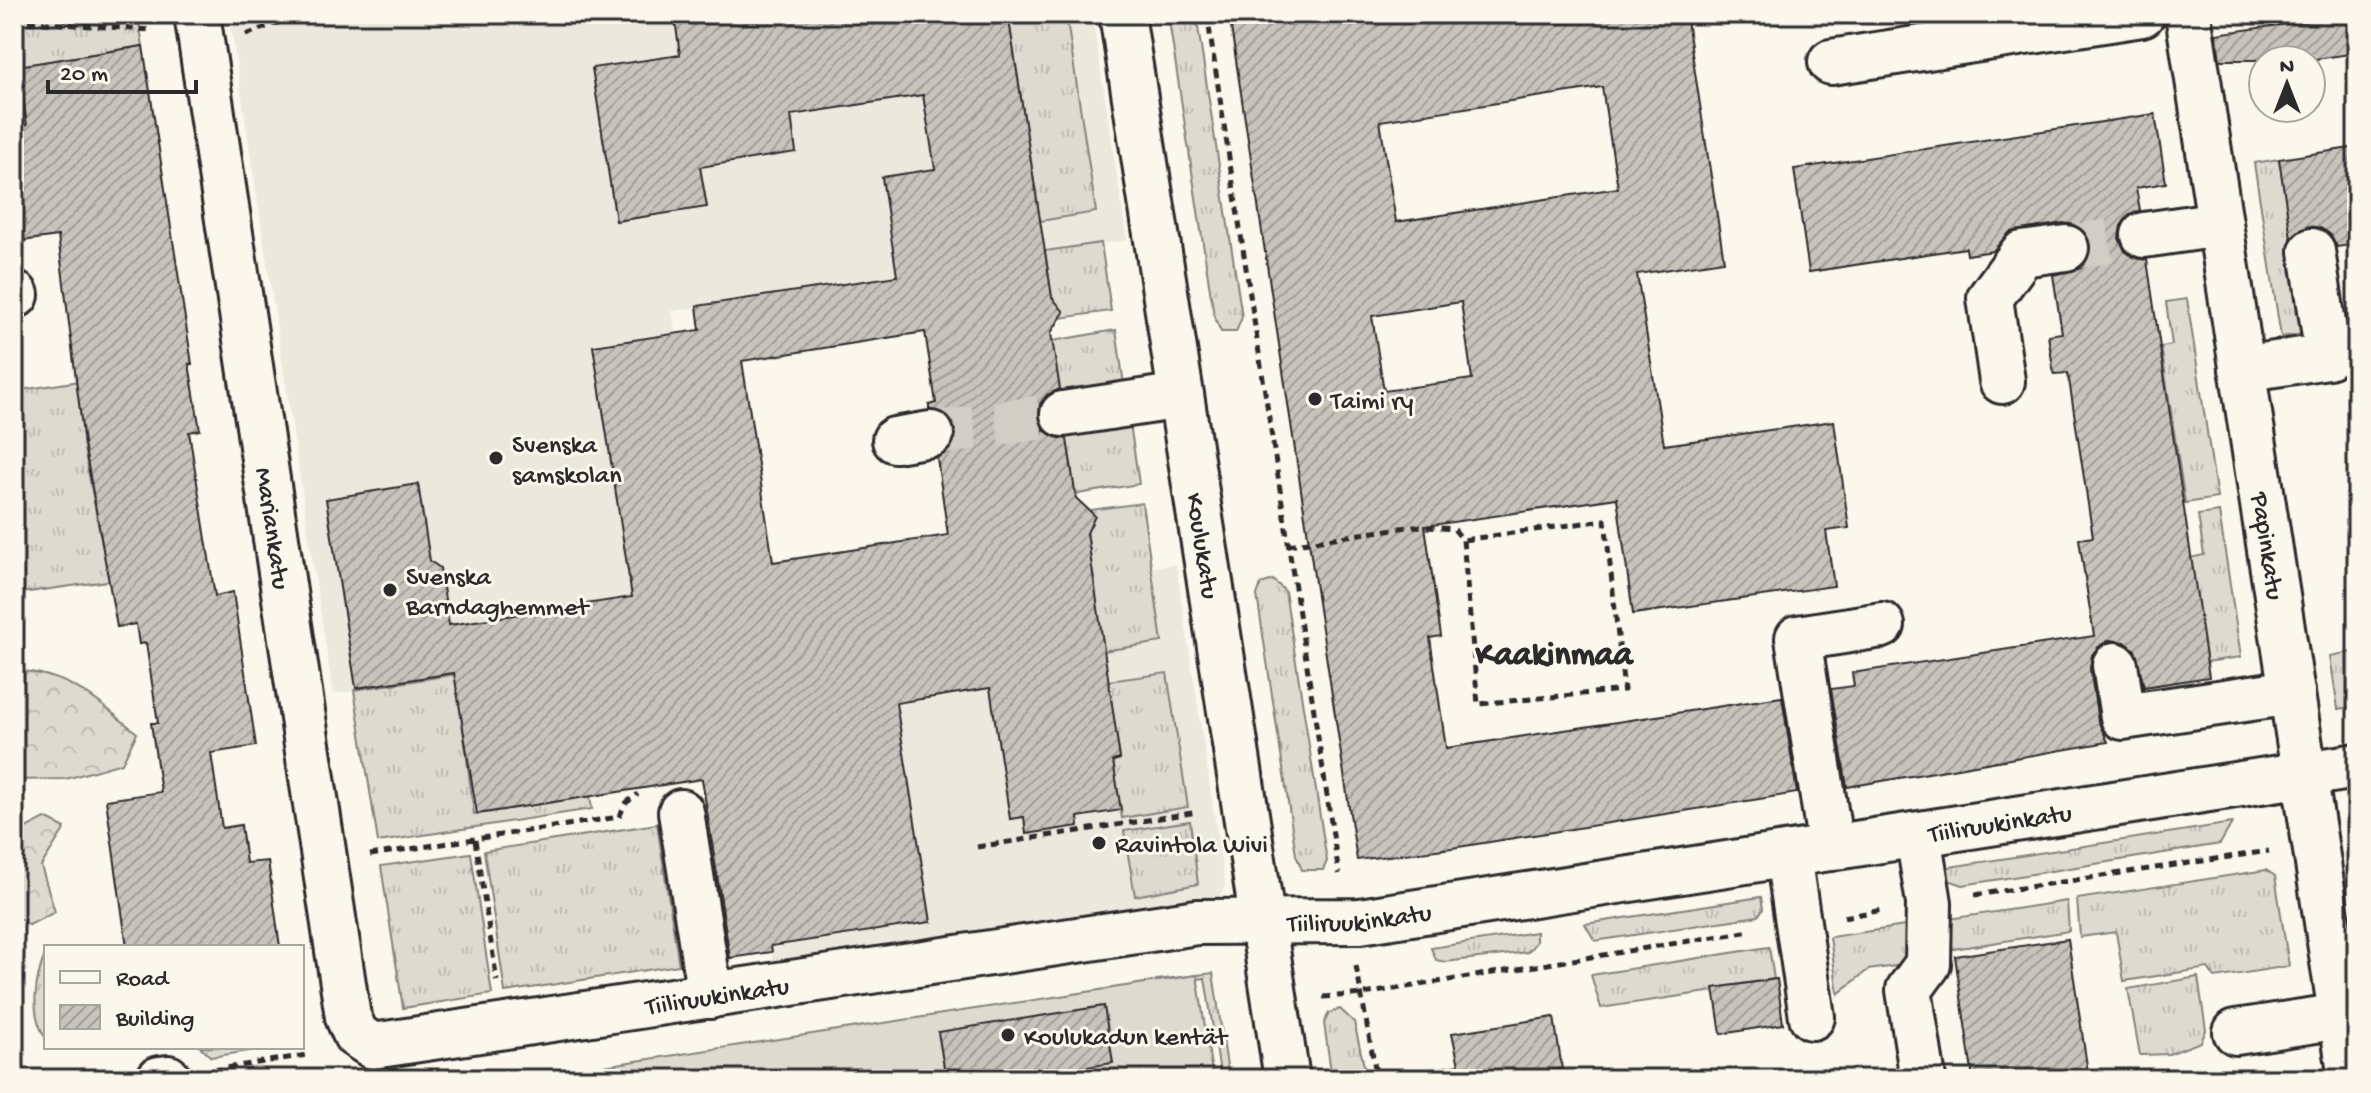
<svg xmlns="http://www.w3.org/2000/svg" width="2371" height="1093" font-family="'Gochi Hand',sans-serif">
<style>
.built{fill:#ebe8de}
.grass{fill:url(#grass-tufts);stroke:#84827e;stroke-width:2}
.forest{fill:url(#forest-crowns);stroke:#84827e;stroke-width:2}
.pitch{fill:#dddad0;stroke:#84827e;stroke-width:2}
.building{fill:url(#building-hatch);stroke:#2b2b2b;stroke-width:2;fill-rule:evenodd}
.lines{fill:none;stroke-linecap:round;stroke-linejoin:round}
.minor-tunnel{stroke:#d1cec5;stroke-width:44;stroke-dasharray:44 22;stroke-linecap:butt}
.minor-casing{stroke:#2b2b2b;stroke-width:50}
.path{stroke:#2b2b2b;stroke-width:5;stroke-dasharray:8 6;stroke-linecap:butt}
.minor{stroke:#fbf7ec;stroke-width:44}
.poi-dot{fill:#2b2b2b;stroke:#fbf7ec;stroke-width:3}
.labels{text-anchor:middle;stroke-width:6;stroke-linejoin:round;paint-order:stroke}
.poi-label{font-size:26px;fill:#2b2b2b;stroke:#fbf7ec;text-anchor:start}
.street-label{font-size:26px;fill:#2b2b2b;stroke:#fbf7ec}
.district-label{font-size:34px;font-weight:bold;fill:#2b2b2b;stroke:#fbf7ec}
</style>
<defs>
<pattern id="grass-tufts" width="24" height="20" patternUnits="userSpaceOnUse" patternTransform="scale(2)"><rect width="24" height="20" fill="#dddad0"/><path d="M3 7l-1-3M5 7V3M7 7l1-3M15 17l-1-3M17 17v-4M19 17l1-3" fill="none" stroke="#bebbb3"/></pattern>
<pattern id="forest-crowns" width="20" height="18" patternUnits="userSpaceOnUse" patternTransform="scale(2)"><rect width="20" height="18" fill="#dddad0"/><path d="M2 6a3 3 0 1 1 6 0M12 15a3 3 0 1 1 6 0" fill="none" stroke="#bebbb3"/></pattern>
<pattern id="building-hatch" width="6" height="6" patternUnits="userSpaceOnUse" patternTransform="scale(2)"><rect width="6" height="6" fill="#c7c4bc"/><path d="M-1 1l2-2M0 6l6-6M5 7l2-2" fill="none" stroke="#a29f99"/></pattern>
</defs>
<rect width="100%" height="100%" fill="#fbf7ec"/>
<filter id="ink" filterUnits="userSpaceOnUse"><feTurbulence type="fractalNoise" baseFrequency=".0125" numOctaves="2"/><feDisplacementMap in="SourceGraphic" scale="16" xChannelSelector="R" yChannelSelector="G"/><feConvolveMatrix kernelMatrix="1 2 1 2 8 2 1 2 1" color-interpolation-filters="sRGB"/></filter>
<g filter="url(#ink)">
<path class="built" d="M233,14H1092L1127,240L672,311L723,633L1176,564L1225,885L1220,897L774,967L722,634L333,694L230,20Z"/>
<path class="grass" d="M14,14H160V17H138L143,46L18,66L27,125L14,127Z
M1008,14H1066L1096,212L1040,221Z
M1168,14H1196L1242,317L1236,332H1221L1214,316Z
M2279,159L2310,333L2281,337L2254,163Z
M1101,243L1111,311L1060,318L1052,300L1045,251Z
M2187,299L2217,498L2185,503L2161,347L2172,345L2166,302Z
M1116,330L1124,384L1055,405L1046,342Z
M80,381L83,443L105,560L143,576L14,594V391Z
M1129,417L1139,484L1077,494L1076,490L1069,491L1072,469L1068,447L1062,448L1059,428Z
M1142,503L1162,642L1103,651L1087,530L1093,519L1090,510Z
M2219,512L2241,657L2206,662L2190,558L2204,555L2198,515Z
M1273,580L1285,591L1327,861L1323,870H1302L1296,855L1257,595L1261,584Z
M723,633L460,705L474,814L590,796L592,809L378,842L354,690Z
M2357,651V706L2338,709L2330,656Z
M1167,673L1188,807L1122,818L1113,761L1120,759L1108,681Z
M1190,821L1198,884L1135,896L1124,831Z
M2232,823L2220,844L1963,885L1948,880L1943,868Z
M657,824L679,965L505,992L484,851Z
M471,853L492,994L403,1008L381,866Z
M2266,870L2275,876L2289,966L2215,978L2208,968L2124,981L2116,932L2080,937L2077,899Z
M1761,897L1763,909L1758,916L1595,941L1585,924Z
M2067,901L2069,931L1947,950L1942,920Z
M1912,925L1903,965L1868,970L1838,994L1830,937Z
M1536,932V942L1528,952L1445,962L1436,960L1431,948Z
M1769,947L1774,979L1715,988L1714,991L1601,1008L1591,975Z
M46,952V1039C29,1013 35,979 46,952Z
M1213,973L1229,1079H1221L1205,978L1158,985L1156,980Z
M2198,977L2206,1030L2201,1042L2169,1054L2140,1055L2128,989Z
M1340,1009L1354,1022L1367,1079H1332L1324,1023L1329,1013Z
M200,1047H274L211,1057Z
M1457,1065L1462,1079H1390L1389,1075Z"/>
<path class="forest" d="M14,670C70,674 95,699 137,733L122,763L66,779L14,780Z
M45,818L65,828L41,866L55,912L29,925L14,915V834Z"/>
<path class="pitch" d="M1197,975L1213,1079H519Z"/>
<path class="building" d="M708,14H1008L1052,297L1064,312L1051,333L1060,389L1047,395L1040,404L1038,417L1044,430L1055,437L1067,439L1076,498L1095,516L1087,533L1120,759L1113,761L1121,810L1078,817L1079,826L1026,834L1024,817L1010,819L990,688L896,703L931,922L771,946L772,952L730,958L702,779L477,814L454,673L356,688L326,499L418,484L430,561L440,568L449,625L632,597L593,346L700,330L697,306L897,276L882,177L935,169L923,95L791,115L796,152L700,167L707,207L616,221L592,68L680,55L675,19ZM925,332L936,403L929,405V409L950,418L956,431L954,443L937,458L948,535L773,562L742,361Z
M1229,14H1686L1724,261L1637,274L1664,445L1834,421L1849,528L1826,531L1834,586L1633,614L1617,498L1425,526L1441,636L1430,638L1446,748L1782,697L1797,793L1452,848L1357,860ZM1602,87L1618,188L1396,222L1380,121ZM1461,302L1472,379L1384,391L1372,316Z
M2357,14V53L2309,60H2220L2216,34Z
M143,46L192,364H189L200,430L189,432L215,596L233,592L256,746L211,753L222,828L241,825L246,863L268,861L280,947H127L106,800L161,792L151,723H158L146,643L139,644L136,624L117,627L84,443L58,236L14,242V127L27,125L18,66Z
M2155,114L2166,183L2136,188L2140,210L2128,216L2121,226L2119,238L2125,251L2135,258L2147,260L2209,677L2144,687L2135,650L2125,642L2110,640L2099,646L2092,655L2090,668L2098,721L2108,742L1847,787L1831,689L1854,686L1852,673L2094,636L2079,539L2093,537L2068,373L2054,374L2048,335L2062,333L2053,275L2081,268L2089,258L2091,245L2085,232L2075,225L2063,223L2010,232L1993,251L1967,255L1966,248L1809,272L1794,169Z
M2357,147V244L2337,247L2331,235L2320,228L2309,226L2291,238L2279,159Z
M2068,939L2089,1079H1973L1955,956Z
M1777,979L1783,1024L1721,1034L1714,988Z
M1104,1006L1113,1063L1008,1079H946L938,1032Z
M1554,1017L1562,1069L1552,1070L1553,1079H1462L1452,1033Z"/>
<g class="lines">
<path class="minor-tunnel" d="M2066,248L2144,235
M931,434L1063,414"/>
<defs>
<g id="minor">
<path id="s1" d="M197,14L348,1017L356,1035L373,1046L1197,922L1360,921L2357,766"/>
<path id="s2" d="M1122,14L1287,1079"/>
<path id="s3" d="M2188,14L2351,1079"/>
<path d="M1831,62L2142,14"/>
<path d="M2144,235L2220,224"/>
<path d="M14,295H16"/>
<path d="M2242,369L2328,356L2312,251"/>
<path d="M2002,381L1990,298L2022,254L2066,248"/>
<path d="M1063,414L1181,396"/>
<path d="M895,440L931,434"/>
<path d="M2115,665L2123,717L2292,692"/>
<path d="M681,812L710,996"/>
<path d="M1918,835L1929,903L1928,964L1909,990L1923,1079"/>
<path d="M1831,848L1798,638L1882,625"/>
<path d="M1788,855L1812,1017"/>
<path d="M2236,1032L2342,1016"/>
<path d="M159,1079L168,1078"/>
</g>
</defs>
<use href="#minor" class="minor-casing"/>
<path class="path" d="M65,14L67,24
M275,14L276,23
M1207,14L1339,874
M14,21L153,30
M246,35L276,23L339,14
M1288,545L1414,526L1454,529L1463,540L1478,704L1624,690L1605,520L1463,540
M475,840L497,981
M977,847L1198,812
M370,855L619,817L626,803L638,794
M1975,895L2269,851
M1844,917L1882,910
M1356,966L1377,1079
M1323,997L1364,994L1751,931
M214,1070L307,1055"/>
<use href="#minor" class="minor"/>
</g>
</g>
<g class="poi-dot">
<circle cx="1315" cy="399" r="8"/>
<circle cx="496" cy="458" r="8"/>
<circle cx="390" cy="590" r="8"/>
<circle cx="1099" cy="843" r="8"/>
<circle cx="1008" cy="1035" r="8"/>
</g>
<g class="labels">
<g class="poi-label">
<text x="1331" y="408">Taimi ry</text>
<text x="512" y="452">Svenska<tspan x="512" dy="30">samskolan</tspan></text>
<text x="406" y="584">Svenska<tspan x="406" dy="30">Barndaghemmet</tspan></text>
<text x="1115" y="852">Ravintola Wivi</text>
<text x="1024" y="1044">Koulukadun kentät</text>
</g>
<g class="street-label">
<text dy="9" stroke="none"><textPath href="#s1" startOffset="520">Mariankatu</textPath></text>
<text dy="9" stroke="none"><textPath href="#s2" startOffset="538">Koulukatu</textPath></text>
<text dy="9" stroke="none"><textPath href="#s3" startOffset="538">Papinkatu</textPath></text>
<text dy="9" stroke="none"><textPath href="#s1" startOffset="2698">Tiiliruukinkatu</textPath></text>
<text dy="9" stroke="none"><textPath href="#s1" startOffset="2050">Tiiliruukinkatu</textPath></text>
<text dy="9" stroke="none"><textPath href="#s1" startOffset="1402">Tiiliruukinkatu</textPath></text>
</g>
<g class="district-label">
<text x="1554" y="663">Kaakinmaa</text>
</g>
</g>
<rect width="2371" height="1093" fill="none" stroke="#fbf7ec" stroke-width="48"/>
<rect x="24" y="24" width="2323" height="1045" fill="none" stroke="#2b2b2b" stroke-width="3" filter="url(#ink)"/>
<rect x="44" y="945" width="260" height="104" fill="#fbf7ec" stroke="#a8a59f" stroke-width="2"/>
<rect x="60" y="971" width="40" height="12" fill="#fbf7ec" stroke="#a8a59f" stroke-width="2"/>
<text x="116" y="985" font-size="24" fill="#2b2b2b">Road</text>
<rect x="60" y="1005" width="40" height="24" fill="url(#building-hatch)" stroke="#a8a59f" stroke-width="2"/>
<text x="116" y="1025" font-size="24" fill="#2b2b2b">Building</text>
<g transform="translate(2287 84)"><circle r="38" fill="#fbf7ec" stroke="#a8a59f" stroke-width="2"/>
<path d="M0-6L14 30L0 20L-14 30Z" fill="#2b2b2b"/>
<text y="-12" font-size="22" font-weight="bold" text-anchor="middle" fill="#2b2b2b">N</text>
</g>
<path d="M48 80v12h148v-12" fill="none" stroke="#2b2b2b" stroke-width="4"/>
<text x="60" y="80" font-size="24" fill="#2b2b2b" stroke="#fbf7ec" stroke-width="6" paint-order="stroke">20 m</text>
</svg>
